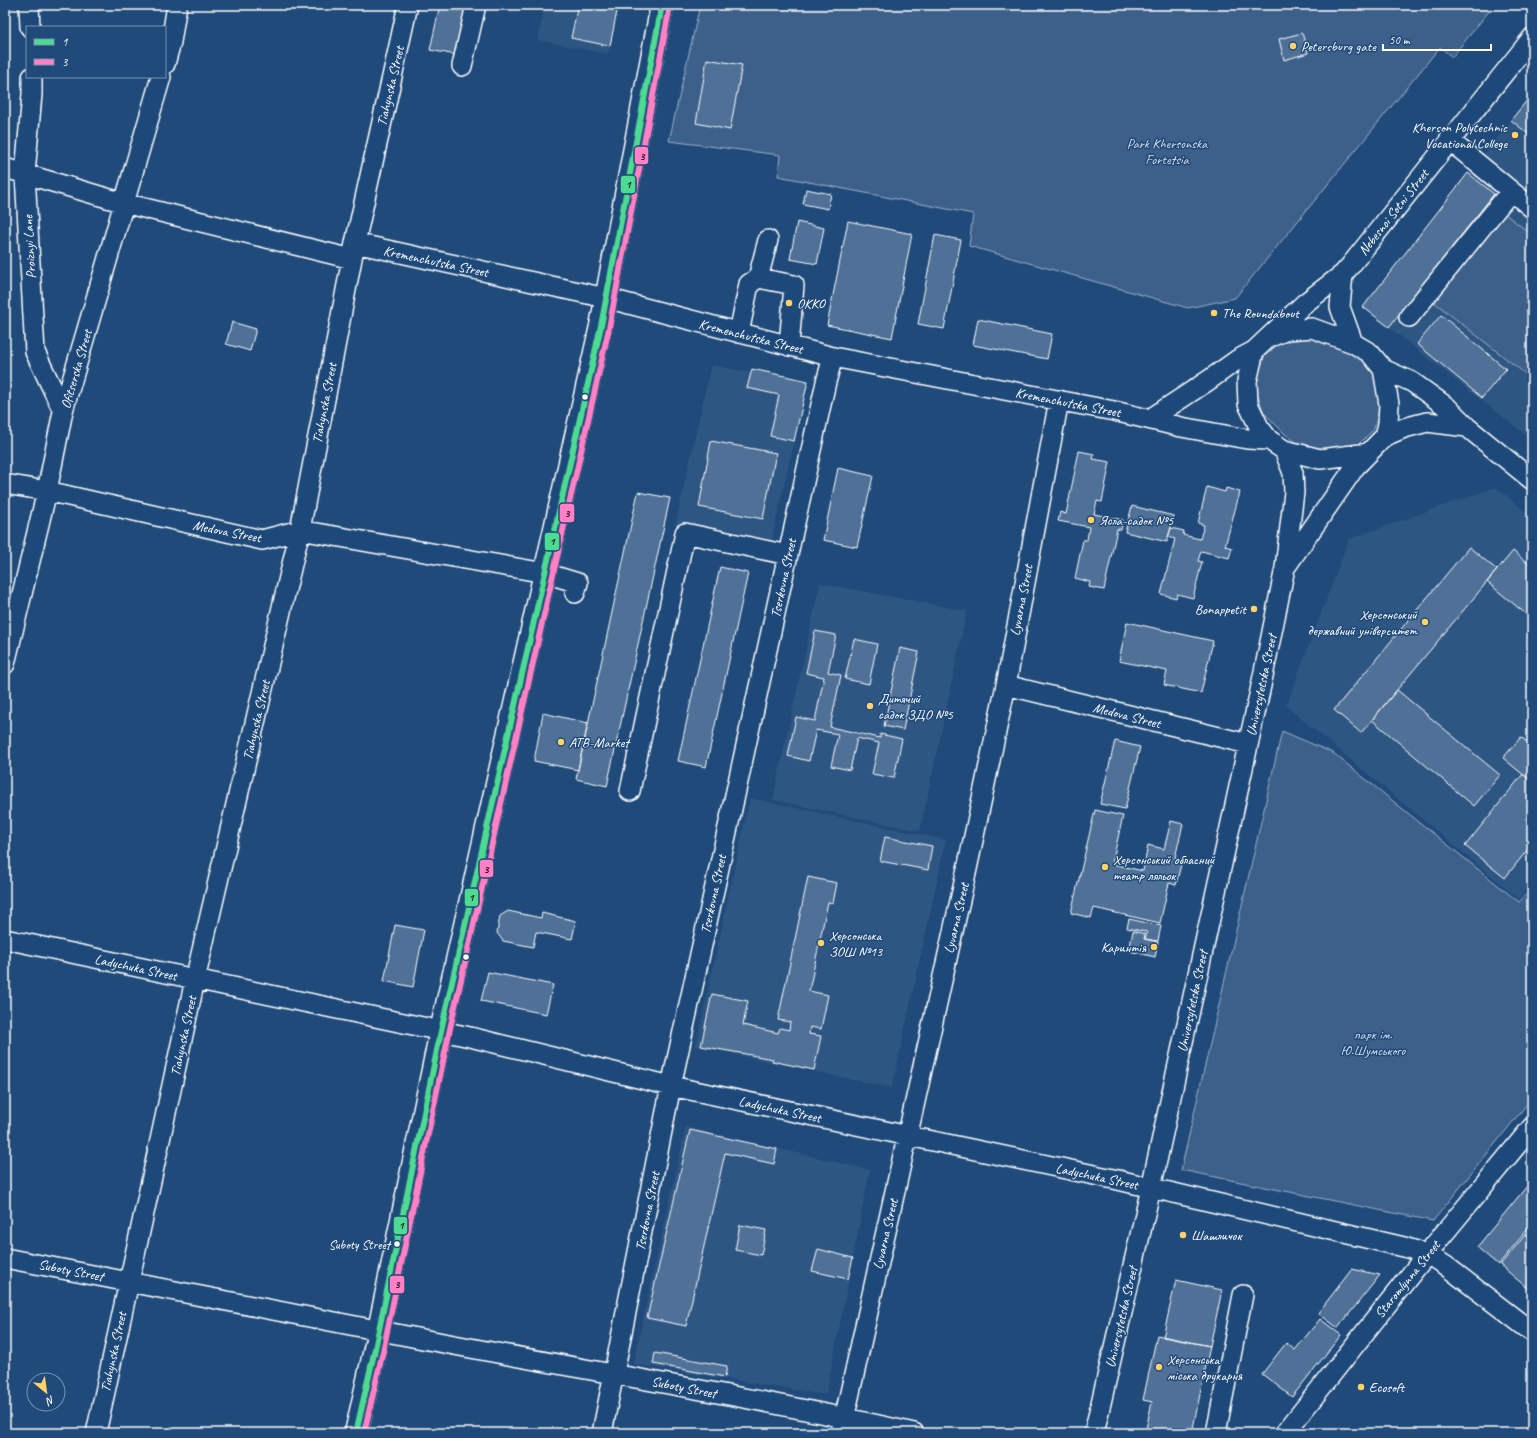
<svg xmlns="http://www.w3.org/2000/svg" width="1537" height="1438" font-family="Caveat,sans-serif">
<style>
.built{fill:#2e5683}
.green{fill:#3c618b;stroke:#9eb0c5}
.building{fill:#507197;stroke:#fff}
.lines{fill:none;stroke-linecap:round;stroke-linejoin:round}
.minor-casing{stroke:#fff;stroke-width:22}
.major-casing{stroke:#fff;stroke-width:25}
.minor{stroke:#1f4a7a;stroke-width:19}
.major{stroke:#1f4a7a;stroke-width:22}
.bus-1-casing{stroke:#1f4a7a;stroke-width:9}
.bus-2-casing{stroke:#1f4a7a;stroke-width:9}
.bus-1{stroke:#4ddb92;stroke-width:6}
.bus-2{stroke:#ff80c5;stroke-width:6}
.poi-dot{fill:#ffd166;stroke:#1f4a7a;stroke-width:1.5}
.bus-dot{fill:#fff;stroke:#1f4a7a;stroke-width:1.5}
.labels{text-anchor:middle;stroke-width:3;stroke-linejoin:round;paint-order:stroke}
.bus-label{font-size:13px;fill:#fff;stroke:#1f4a7a;text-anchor:end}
.poi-label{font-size:14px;fill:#fff;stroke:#1f4a7a;text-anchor:start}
.street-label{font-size:14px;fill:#fff;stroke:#1f4a7a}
.park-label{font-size:14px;fill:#d8dfe8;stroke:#1f4a7a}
.line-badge{stroke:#1f4a7a;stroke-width:1.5}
.pale-badge-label{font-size:11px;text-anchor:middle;font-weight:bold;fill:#111}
</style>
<rect width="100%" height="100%" fill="#1f4a7a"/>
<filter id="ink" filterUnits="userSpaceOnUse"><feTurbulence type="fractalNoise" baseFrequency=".025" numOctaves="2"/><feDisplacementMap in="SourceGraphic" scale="8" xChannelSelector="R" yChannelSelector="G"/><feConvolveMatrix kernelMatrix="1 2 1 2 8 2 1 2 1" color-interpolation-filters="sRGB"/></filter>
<g filter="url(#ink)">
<path class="built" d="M545,5H619L608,54L538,40Z
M1532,94V440L1363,307Z
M711,365L807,384L770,548L675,527Z
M1496,487L1532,517V883L1519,899L1286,706L1349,539Z
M820,583L967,611L920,831L773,800Z
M750,798L946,840L892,1088L696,1046Z
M686,1127L870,1170L826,1395L633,1364Z"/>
<path class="green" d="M700,5H1494L1452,57L1440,47L1235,298L1188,308L969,246L973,214L778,176L780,155L669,141Z
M1504,213L1532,235V379L1434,302Z
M1305,332L1352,349L1371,367L1380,389L1379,411L1374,429L1359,444L1339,452L1304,448L1285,434L1264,413L1257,393V379L1264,357L1280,342Z
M1282,731L1333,753L1519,902L1532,888V1098L1433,1221L1181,1170Z"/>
<path class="building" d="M440,5H467L456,55L430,50Z
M578,5L618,6L610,46L571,38Z
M1302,33L1308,53L1284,60L1279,39Z
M707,59L742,65L730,130L696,123Z
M1532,94V137L1511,120Z
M1468,173L1494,194L1389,327L1363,307Z
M806,189L831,194L828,209L803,204Z
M848,221L912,234L892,338L827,325Z
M797,222L824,228L817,264L790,259Z
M935,235L961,240L944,329L918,324Z
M1441,315L1506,369L1482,398L1417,344Z
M978,319L1052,334L1047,359L973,345Z
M232,322L256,329L250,351L226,344Z
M752,369L808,381L794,441L770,436L779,395L747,388Z
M711,441L776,453L763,519L699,507Z
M1079,451L1094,454L1093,459L1110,462L1102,502L1097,501L1094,514L1123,520L1121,530L1117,529L1104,590L1089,587L1090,582L1075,578L1083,540H1087L1089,527L1058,521L1060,512L1066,514Z
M838,468L873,476L857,547L823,540Z
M1207,487L1225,492L1226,488L1240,492L1225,546L1232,548L1229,558L1201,551L1198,561L1202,562L1193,598L1177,594L1176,598L1161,594L1175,539L1168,537L1171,528L1184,531L1183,535L1200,539L1204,525L1198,523Z
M638,492L670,498L607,786L576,779Z
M1132,506L1174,516L1167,542L1125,532Z
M1469,547L1497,570L1361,733L1334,710Z
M1513,551L1532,567V619L1487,582Z
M720,567L748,573L706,767L678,761Z
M1127,622L1213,641L1201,693L1164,685L1167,671L1119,661Z
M815,631L836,635L828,672L841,675L830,727L880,738V734L902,739L894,778L872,774L879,743L857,738L850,770L831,766L838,734L816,730L809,761L788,756L796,717L815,721L824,677L806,673Z
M854,639L877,644L869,684L845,679Z
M900,648L919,652L903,730L884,726Z
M1397,690L1500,775L1474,806L1372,720Z
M543,713L588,723L578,770L534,761Z
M1521,737L1532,746V782L1503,758Z
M1115,741L1140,747L1125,809L1100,804Z
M1523,774L1532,782V844L1505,878L1465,846Z
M1095,810L1123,816L1112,864L1143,871L1148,845L1164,849L1171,821L1183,824L1175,858L1182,860L1176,885L1169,883L1160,923L1094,908L1091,918L1071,913Z
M885,837L932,846L928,870L880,861Z
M808,877L837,883L833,903L828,902L809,991L828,995L821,1029L810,1027L809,1034L821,1036L814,1070L772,1061L773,1059L701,1046L712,994L748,1001L743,1025L778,1033L780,1028L789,1030L790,1022L778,1020Z
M508,911L541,918L542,913L576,921L572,939L536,932L533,947L503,941L497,933L500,916Z
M1129,919L1161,926L1158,941L1145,939L1147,932L1127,928Z
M395,925L424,930L413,987L384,981Z
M1133,931L1145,934L1144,939L1158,942L1155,957L1129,951Z
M488,972L553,985L546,1014L481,1001Z
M690,1130L777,1149L774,1164L725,1153L686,1326L647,1318Z
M1532,1180V1224L1498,1265L1477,1247Z
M740,1225L766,1230L761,1255L735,1250Z
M1526,1234L1532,1239V1292L1500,1265Z
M818,1249L853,1258L848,1279L812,1271Z
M1352,1269L1380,1275L1338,1328L1318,1313Z
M1176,1280L1222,1290L1210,1346L1163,1337Z
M1320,1319L1341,1335L1292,1397L1262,1374L1286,1343L1295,1350Z
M1157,1335L1210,1346L1192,1433H1145L1152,1402L1143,1400Z
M655,1353L727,1366L725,1377L653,1364Z"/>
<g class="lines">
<defs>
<path id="minor" d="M29,5L30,27
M165,64L171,42L177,5
M462,66L476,5
M32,77V94L25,174L35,352L63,411
M1449,140L1532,208
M5,168L124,203L352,259
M355,243L606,298L833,357L1114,411L1181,427L1247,439L1269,440
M1343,274L1340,307L1353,343
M758,278L794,285L789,346
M1409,317L1511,191
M739,333L749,284L758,278L768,240
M1273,336L1287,330L1312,328L1353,343L1370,353L1383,369L1389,404L1388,424L1385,436L1355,467L1287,565
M1383,369L1412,382L1447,407L1467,427L1532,480
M1150,419L1209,380L1237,360L1254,351
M1385,436L1404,428L1427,422L1467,427
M1369,453L1320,459L1284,450L1269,440L1259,427L1248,404L1247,381L1254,351L1305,303L1343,274L1350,266L1532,38
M5,484L47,491L262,540L300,530L545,573L578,583L575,593
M5,664L47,491L63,411L161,77
M1006,685L1248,744
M630,791L685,533L788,555
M5,939L470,1037L671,1086L1118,1180L1404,1247L1427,1254L1446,1266L1532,1332
M5,1258C139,1283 273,1311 407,1336C576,1369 746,1395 914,1433
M96,1433L195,980L300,530L355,243L408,5
M602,1433L671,1086L826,382L833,357
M841,1433L967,869L1006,685L1059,400
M1094,1433L1151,1188L1261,686L1285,568L1294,492L1293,473L1284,450
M1216,1433L1243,1295
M1285,1433L1427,1254L1532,1127"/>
<path id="major" d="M356,1433L375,1349L441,1031L601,326L662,5"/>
</defs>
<use href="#minor" class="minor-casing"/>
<use href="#major" class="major-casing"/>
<use href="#minor" class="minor"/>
<use href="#major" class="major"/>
<defs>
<path id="bus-1" d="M356,1433L375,1349L441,1031L601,326L662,5"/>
<path id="bus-2" d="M364,1433L383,1351L449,1033L609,328L670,6"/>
</defs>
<use href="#bus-1" class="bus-1-casing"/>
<use href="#bus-2" class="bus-2-casing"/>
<use href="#bus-1" class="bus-1"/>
<use href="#bus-2" class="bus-2"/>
</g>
</g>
<g class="poi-dot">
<circle cx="1293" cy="46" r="4"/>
<circle cx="1515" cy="135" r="4"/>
<circle cx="789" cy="303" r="4"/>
<circle cx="1214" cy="313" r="4"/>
<circle cx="1091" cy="520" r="4"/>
<circle cx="1254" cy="609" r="4"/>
<circle cx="1425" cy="622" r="4"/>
<circle cx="870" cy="706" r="4"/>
<circle cx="561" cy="742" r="4"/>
<circle cx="1105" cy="867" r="4"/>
<circle cx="821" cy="943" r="4"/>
<circle cx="1154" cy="947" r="4"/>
<circle cx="1183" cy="1235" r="4"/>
<circle cx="1159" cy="1367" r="4"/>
<circle cx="1361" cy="1387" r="4"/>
</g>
<g class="bus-dot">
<circle cx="585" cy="397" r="3.5"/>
<circle cx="466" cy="957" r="3.5"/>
<circle cx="397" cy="1244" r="3.5"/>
</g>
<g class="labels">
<g class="bus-label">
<text x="390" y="1249">Suboty Street</text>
</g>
<g class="poi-label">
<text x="1301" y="51">Petersburg gate</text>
<text x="1507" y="132" text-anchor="end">Kherson Polytechnic<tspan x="1507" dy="16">Vocational College</tspan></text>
<text x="797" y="308">OKKO</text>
<text x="1222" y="318">The Roundabout</text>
<text x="1099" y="525">Ясла-садок №5</text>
<text x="1246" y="614" text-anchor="end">Bonappetit</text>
<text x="1417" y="619" text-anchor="end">Херсонський<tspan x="1417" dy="16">державний університет</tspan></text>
<text x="878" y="703">Дитячий<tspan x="878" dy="16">садок ЗДО №5</tspan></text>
<text x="569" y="747">ATB-Market</text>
<text x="1113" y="864">Херсонський обласний<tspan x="1113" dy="16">театр ляльок</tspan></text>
<text x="829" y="940">Херсонська<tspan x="829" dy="16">ЗОШ №13</tspan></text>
<text x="1146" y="952" text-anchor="end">Каринтія</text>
<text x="1191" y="1240">Шашличок</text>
<text x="1167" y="1364">Херсонська<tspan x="1167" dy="16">міська друкарня</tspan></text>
<text x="1369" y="1392">Ecosoft</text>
</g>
<g class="street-label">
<text transform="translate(390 86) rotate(-77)" y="5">Tiahynska Street</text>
<text transform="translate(1393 212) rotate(-52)" y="5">Nebesnoi Sotni Street</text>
<text transform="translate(29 247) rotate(-93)" y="5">Proiznyi Lane</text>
<text transform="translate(436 261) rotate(12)" y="5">Kremenchutska Street</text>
<text transform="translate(751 336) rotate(14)" y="5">Kremenchutska Street</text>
<text transform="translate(76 369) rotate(-74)" y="5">Ofitserska Street</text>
<text transform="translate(1068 402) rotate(11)" y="5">Kremenchutska Street</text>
<text transform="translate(324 403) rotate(-79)" y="5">Tiahynska Street</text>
<text transform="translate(227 531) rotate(11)" y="5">Medova Street</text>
<text transform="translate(783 578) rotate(-78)" y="5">Tserkovna Street</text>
<text transform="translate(1021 600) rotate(-79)" y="5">Lyvarna Street</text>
<text transform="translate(1261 685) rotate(-78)" y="5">Universytetska Street</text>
<text transform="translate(1127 715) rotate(14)" y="5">Medova Street</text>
<text transform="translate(256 720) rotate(-77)" y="5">Tiahynska Street</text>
<text transform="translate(713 894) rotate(-78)" y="5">Tserkovna Street</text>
<text transform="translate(956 918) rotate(-77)" y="5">Lyvarna Street</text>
<text transform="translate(136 967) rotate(12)" y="5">Ladychuka Street</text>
<text transform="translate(1192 1001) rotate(-78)" y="5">Universytetska Street</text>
<text transform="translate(183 1036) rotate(-78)" y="5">Tiahynska Street</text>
<text transform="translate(780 1109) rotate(12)" y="5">Ladychuka Street</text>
<text transform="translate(1097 1176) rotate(12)" y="5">Ladychuka Street</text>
<text transform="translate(647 1211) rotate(-79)" y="5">Tserkovna Street</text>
<text transform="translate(885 1234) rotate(-77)" y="5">Lyvarna Street</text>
<text transform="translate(71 1270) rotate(11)" y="5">Suboty Street</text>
<text transform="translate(1407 1279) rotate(-51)" y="5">Staromlynna Street</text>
<text transform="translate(1121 1317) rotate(-77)" y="5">Universytetska Street</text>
<text transform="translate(113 1352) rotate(-78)" y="5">Tiahynska Street</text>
<text transform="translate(684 1387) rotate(11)" y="5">Suboty Street</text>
</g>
<g class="park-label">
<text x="1167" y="148">Park Khersonska<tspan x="1167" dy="16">Fortetsia</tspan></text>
<text x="1373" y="1039">парк ім.<tspan x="1373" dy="16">Ю.Шумського</tspan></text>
</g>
</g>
<g class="line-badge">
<rect x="634" y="146" width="15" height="19" rx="4" fill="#ff80c5"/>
<rect x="620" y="175" width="16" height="19" rx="4" fill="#4ddb92"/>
<rect x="559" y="503" width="16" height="20" rx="4" fill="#ff80c5"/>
<rect x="544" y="532" width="16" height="19" rx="4" fill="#4ddb92"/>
<rect x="479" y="859" width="15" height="19" rx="4" fill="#ff80c5"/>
<rect x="464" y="888" width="15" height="19" rx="4" fill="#4ddb92"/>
<rect x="393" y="1216" width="15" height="19" rx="4" fill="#4ddb92"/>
<rect x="389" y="1275" width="16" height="19" rx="4" fill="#ff80c5"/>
</g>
<g class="pale-badge-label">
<text x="642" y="160">3</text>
<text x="628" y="188">1</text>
<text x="567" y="517">3</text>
<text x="552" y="545">1</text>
<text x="486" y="873">3</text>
<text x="471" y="901">1</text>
<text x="401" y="1229">1</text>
<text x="397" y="1288">3</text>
</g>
<rect width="1537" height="1438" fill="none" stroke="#1f4a7a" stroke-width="20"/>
<rect x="10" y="10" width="1517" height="1418" fill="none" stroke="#fff" stroke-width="1.5" filter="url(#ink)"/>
<rect x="26" y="26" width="140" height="52" fill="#1f4a7a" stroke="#7992af"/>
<rect x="34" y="39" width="20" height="6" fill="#4ddb92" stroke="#7992af"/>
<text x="62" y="46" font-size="12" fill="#ffffff">1</text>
<rect x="34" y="59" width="20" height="6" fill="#ff80c5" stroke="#7992af"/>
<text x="62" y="66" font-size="12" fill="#ffffff">3</text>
<g transform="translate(46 1392) rotate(151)"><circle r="19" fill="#1f4a7a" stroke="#7992af"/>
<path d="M0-3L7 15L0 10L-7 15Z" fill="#ffd166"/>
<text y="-6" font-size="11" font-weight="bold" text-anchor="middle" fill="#ffffff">N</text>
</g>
<path d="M1383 44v6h108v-6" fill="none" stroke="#ffffff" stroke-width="2"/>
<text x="1389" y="44" font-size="12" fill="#ffffff" stroke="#1f4a7a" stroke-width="3" paint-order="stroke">50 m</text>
</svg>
